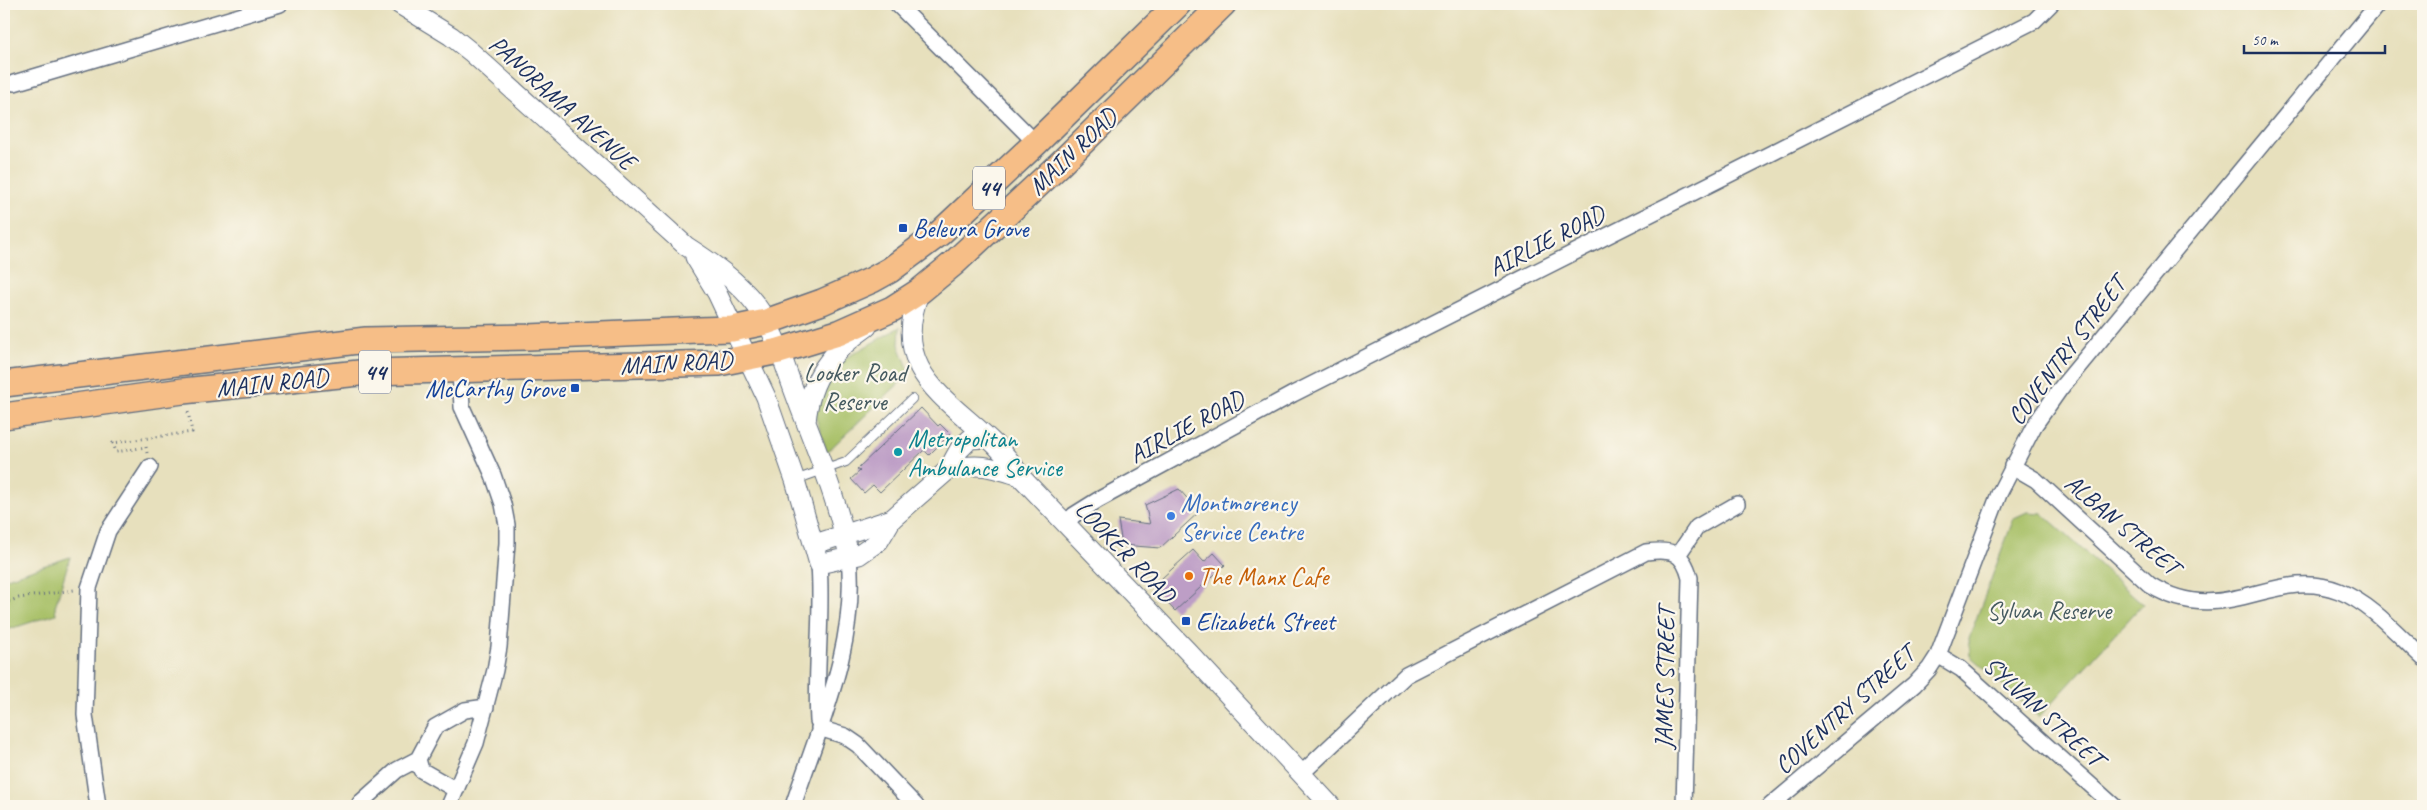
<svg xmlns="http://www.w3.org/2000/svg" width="2427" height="810" font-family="Caveat,sans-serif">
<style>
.green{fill:#a7c066;stroke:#617862}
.building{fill:#bd9ec6}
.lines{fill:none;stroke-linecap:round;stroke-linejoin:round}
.service-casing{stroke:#626d7f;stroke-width:10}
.minor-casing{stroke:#626d7f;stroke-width:18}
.tertiary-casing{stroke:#626d7f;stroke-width:21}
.primary-casing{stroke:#626d7f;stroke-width:28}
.path{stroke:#626d7f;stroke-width:3;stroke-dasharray:1 4;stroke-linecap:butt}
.service{stroke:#fff;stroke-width:8}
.minor{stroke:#fff;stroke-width:15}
.tertiary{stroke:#fff;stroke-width:19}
.primary{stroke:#f6be87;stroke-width:25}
.transit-dot{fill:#1a4fb4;stroke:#fbf7ec;stroke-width:2}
.culture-dot{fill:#0f9aa8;stroke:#fbf7ec;stroke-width:2}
.shop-dot{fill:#3f7fe0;stroke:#fbf7ec;stroke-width:2}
.food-dot{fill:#e8710a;stroke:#fbf7ec;stroke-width:2}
.labels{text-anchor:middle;stroke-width:4.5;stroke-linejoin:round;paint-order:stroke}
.shield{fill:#fbf7ec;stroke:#5e6b89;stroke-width:1}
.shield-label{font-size:24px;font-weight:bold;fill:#1b2f5e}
.street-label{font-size:25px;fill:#1b2f5e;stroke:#fbf7ec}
.transit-label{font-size:25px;fill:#164399;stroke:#fbf7ec;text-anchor:start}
.park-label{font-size:25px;fill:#455a60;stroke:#fbf7ec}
.culture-label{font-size:25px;fill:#0d838f;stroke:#fbf7ec;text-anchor:start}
.shop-label{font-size:25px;fill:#366cbe;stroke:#fbf7ec;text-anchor:start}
.food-label{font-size:25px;fill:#c56008;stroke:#fbf7ec;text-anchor:start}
</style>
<rect width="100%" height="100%" fill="#fbf7ec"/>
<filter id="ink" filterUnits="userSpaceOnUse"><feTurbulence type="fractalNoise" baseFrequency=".02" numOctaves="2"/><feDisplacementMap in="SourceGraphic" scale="10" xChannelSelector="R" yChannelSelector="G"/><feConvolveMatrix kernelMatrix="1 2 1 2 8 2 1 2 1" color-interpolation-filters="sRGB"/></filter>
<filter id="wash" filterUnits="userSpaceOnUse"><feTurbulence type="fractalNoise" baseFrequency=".0096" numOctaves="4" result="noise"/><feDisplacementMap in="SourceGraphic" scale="20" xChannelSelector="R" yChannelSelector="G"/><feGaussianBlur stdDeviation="1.12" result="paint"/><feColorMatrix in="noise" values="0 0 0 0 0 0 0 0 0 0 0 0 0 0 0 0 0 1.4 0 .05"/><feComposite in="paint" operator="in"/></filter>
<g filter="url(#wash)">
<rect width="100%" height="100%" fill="#e7e0bd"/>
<path class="green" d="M900,327L899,345L910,373L827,452L815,415L826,376L842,360Z
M2027,512L2042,513L2143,604L2039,717L1970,656L1969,638L2014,518Z
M70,557L55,607L56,614L4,631V579Z"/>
<g id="blocks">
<path class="building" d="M921,408L938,426L940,424L950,434L929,455L924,450L880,492L873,485L864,493L851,479L860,471L857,469Z
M1179,489L1199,512L1160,548L1122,545L1118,520L1150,524L1145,505Z
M1193,550L1204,562L1214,553L1225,565L1175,611L1152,587Z"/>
</g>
</g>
<g filter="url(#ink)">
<use href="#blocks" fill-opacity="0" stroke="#626d7f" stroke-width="1"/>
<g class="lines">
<defs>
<path id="service" d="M795,480L846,462L912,399"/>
<path id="minor" d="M897,4L1036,143
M14,83L280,4
M2012,466L2036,480L2150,585C2225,631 2274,565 2339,591C2372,604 2398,635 2423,658
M1065,524L1074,515L1098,500L1293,394L2034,21L2051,4
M1678,555L1697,527L1737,504
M1938,655L1961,669L2114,806
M818,721C815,668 823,616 819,564
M819,728L845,736L858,745L916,806
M1301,774L1406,675L1646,552C1671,549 1683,551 1690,578L1684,806
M456,790L421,770L418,759L435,727L465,710L486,707
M360,803L397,770L418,759
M98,806L85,715L89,588L108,531L150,467
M449,806L476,743L495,670L499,647L507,543V525L503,504L493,475L462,407L460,371
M793,806C819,727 858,644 849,558
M1770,806L1914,685L1929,669L1938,655L1999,494L2034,426L2060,389L2378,4"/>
<path id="tertiary" d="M399,4L451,36L471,52L686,246C711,262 738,281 756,305C776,332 785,368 797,399C816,450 840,504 849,558
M695,257L717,293L766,397L795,480L819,564L859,555L879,541L892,519L948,470L959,450L970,439L988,438
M920,291C881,390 980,408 1020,476L1193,657L1331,806
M806,422C810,377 831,352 867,327
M948,470C978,462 992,467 1020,476
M815,544L892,519"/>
<path id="primary" d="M4,384L366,340L528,337L698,330L732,329L766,322L822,302L872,280L890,270L940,233L1036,143L1178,4
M4,416L183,391L369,372L719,363L779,351L838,333L892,309L920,291L954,263L1060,164L1223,4"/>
</defs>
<use href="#service" class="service-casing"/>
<use href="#minor" class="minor-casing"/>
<use href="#tertiary" class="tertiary-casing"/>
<use href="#primary" class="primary-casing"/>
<path class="path" d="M147,453L146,447L116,452L113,443L192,432L188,412
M4,603L19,598L74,590"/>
<use href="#service" class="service"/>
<use href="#minor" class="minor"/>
<use href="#tertiary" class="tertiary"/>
<use href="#primary" class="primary"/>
</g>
</g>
<g class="transit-dot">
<rect x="898" y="223" width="10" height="10" rx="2.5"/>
<rect x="570" y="383" width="10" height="10" rx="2.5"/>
<rect x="1181" y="616" width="10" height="10" rx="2.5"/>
</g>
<circle class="culture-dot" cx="898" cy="452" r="5"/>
<circle class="shop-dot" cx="1171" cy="516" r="5"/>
<circle class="food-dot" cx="1189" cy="576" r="5"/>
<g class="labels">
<g class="shield">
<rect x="973" y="166.5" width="32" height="43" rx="4"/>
<rect x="359" y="350.5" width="32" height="43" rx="4"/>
</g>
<g class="shield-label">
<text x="989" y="196">44</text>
<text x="375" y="380">44</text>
</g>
<g class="street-label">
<text transform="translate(563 102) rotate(42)" y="9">PANORAMA AVENUE</text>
<text transform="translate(1072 151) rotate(-44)" y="9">MAIN ROAD</text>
<text transform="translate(1546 240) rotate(-27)" y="9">AIRLIE ROAD</text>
<text transform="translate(2066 350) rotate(-53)" y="9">COVENTRY STREET</text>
<text transform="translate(676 362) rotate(-3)" y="9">MAIN ROAD</text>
<text transform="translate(272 382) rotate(-6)" y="9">MAIN ROAD</text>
<text transform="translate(1186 426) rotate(-28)" y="9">AIRLIE ROAD</text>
<text transform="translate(2123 524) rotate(40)" y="9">ALBAN STREET</text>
<text transform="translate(1126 551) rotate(46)" y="9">LOOKER ROAD</text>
<text transform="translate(1664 678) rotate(-89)" y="9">JAMES STREET</text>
<text transform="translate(1844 709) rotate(-42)" y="9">COVENTRY STREET</text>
<text transform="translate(2044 711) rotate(42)" y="9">SYLVAN STREET</text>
</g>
<g class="transit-label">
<text x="913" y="237">Beleura Grove</text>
<text x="565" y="397" text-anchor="end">McCarthy Grove</text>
<text x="1196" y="630">Elizabeth Street</text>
</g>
<g class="park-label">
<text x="855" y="381">Looker Road<tspan x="855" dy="29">Reserve</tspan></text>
<text x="2049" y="619">Sylvan Reserve</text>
</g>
<g class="culture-label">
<text x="908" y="447">Metropolitan<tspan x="908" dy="29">Ambulance Service</tspan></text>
</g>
<g class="shop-label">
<text x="1181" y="511">Montmorency<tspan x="1181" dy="29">Service Centre</tspan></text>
</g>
<g class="food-label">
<text x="1199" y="585">The Manx Cafe</text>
</g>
</g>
<rect width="2427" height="810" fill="none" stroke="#fbf7ec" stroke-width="20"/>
<path d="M2244 45v8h141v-8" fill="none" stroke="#1b2f5e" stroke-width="2.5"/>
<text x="2252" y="45" font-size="15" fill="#1b2f5e" stroke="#fbf7ec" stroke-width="4" paint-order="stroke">50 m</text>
</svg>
